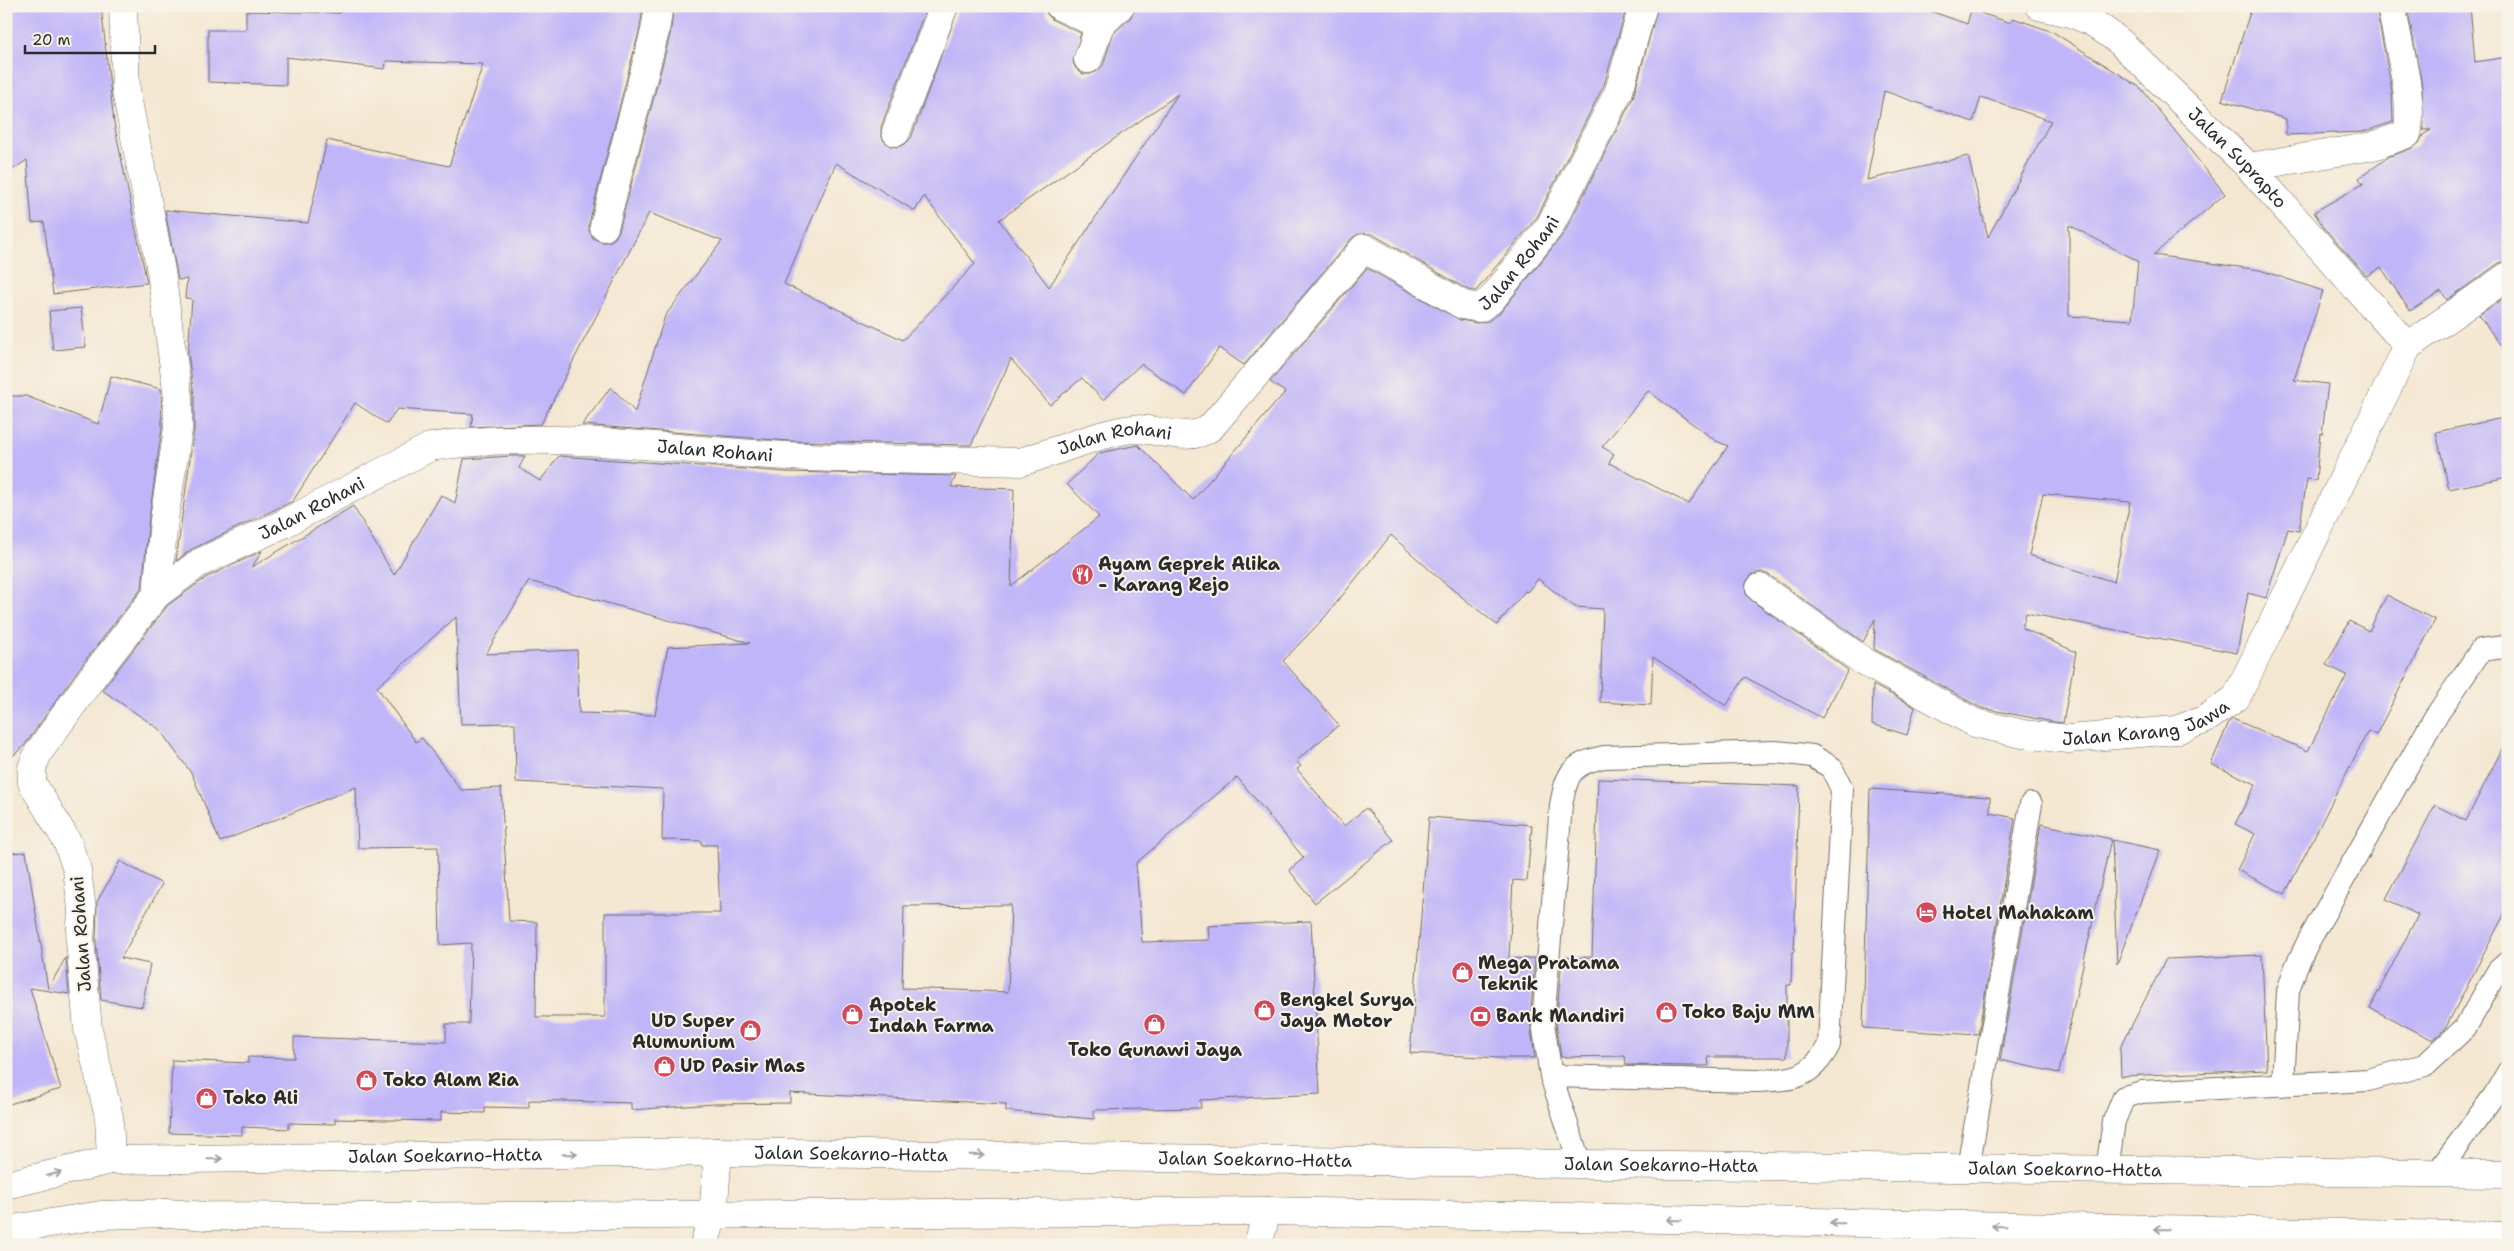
<svg xmlns="http://www.w3.org/2000/svg" width="2514" height="1251" font-family="'Shantell Sans',sans-serif">
<style>
.building{fill:#c0b5f8;fill-rule:evenodd}
.lines{fill:none;stroke-linecap:round;stroke-linejoin:round}
.service-casing{stroke:#716d65;stroke-width:24}
.minor-casing{stroke:#716d65;stroke-width:29}
.trunk-casing{stroke:#716d65;stroke-width:29}
.service{stroke:#fff;stroke-width:22}
.minor{stroke:#fff;stroke-width:28}
.trunk{stroke:#fff;stroke-width:28}
.oneway{stroke:#a0a0a0}
.labels{text-anchor:middle;stroke-width:4;stroke-linejoin:round;paint-order:stroke}
.street-label{font-size:18px;fill:#2b2b2b;stroke:#f7f3e8}
.poi-label{font-size:18px;font-weight:bold;fill:#2b2b2b;stroke:#f7f3e8;text-anchor:start}
</style>
<rect width="100%" height="100%" fill="#f7f3e8"/>
<filter id="ink" filterUnits="userSpaceOnUse"><feTurbulence type="fractalNoise" baseFrequency=".02" numOctaves="2"/><feDisplacementMap in="SourceGraphic" scale="10" xChannelSelector="R" yChannelSelector="G"/><feConvolveMatrix kernelMatrix="1 2 1 2 8 2 1 2 1" color-interpolation-filters="sRGB"/></filter>
<filter id="wash" filterUnits="userSpaceOnUse"><feTurbulence type="fractalNoise" baseFrequency=".0096" numOctaves="4" result="noise"/><feDisplacementMap in="SourceGraphic" scale="20" xChannelSelector="R" yChannelSelector="G"/><feGaussianBlur stdDeviation="1.12" result="paint"/><feColorMatrix in="noise" values="0 0 0 0 0 0 0 0 0 0 0 0 0 0 0 0 0 1.4 0 .05"/><feComposite in="paint" operator="in"/></filter>
<g filter="url(#wash)">
<rect width="100%" height="100%" fill="#f4e7d1"/>
<g id="blocks">
<path class="building" d="M6,6H101L114,123L147,283L53,294L44,222L32,223L27,160L6,174Z
M340,6H643L640,28L589,223V231L593,238L601,242H609L615,238L619,231L670,35L674,6H927L881,127V135L884,141L890,146L898,147L905,144L911,138L959,6H1045L1047,14L1053,20L1081,33L1073,62L1076,69L1083,74H1090L1098,71L1103,65L1113,34L1131,17L1135,6H1627L1604,85L1537,217L1476,291L1468,290L1372,234H1358L1352,238L1244,365L1219,348L1186,395L1141,364L1103,400L1082,378L1050,405L1011,359L971,445L789,441L582,425L611,387L635,412L665,316L722,241L649,213L541,424L471,427L473,414L397,409L387,424L355,403L293,501L192,549L176,561L194,429V396L188,353L192,299L185,298L187,279L178,280L165,210L308,223L327,140L449,166L483,64L386,61L385,69L286,57V85L208,82V30H246V11L340,13ZM1178,94L1049,287L999,220ZM836,163L915,211L924,196L975,264L903,340L784,284Z
M1658,6H1916L1967,24L1971,10L2011,23L2013,18L2053,32L2141,88L2225,194L2153,255L2260,270L2323,291L2294,380L2328,384L2322,434L2320,433L2316,480L2307,479L2299,531L2288,529L2266,598L2248,593L2237,653L2026,613L2022,628L2076,652L2063,723L2054,722L1981,708L1874,649L1875,619L1863,642L1769,575L1761,572L1753,574L1748,579L1745,586L1746,594L1751,600L1848,670L1822,718L1745,677L1726,706L1653,657L1651,705L1600,702L1603,609L1575,607L1538,579L1527,592L1525,591L1497,625L1442,581L1391,535L1325,617L1283,661L1339,725L1296,761L1301,766L1297,769L1344,826L1366,808L1393,840L1315,903L1289,870L1304,858L1237,777L1136,863L1142,942L1209,940L1208,926L1311,921L1320,1094L1200,1100L1201,1108L1094,1110V1119L1006,1111V1104L790,1093V1103L714,1104L631,1110V1103L529,1100V1108L485,1107V1113L441,1112V1121L335,1119V1124L289,1123V1129L242,1127V1135L169,1133L172,1060L248,1063V1057L294,1058V1037L446,1042V1024H469L471,943L440,945L438,847L358,848L356,787L220,842L192,774L159,729L102,690L168,605L207,577L262,551L252,567L353,506L394,575L441,495L455,503L464,459L512,456H525L519,468L540,481L559,456L787,472L956,476L951,487L1014,489L1011,586L1099,517L1067,484L1099,453L1138,445L1193,500L1285,392L1270,382L1367,268L1460,320L1477,323L1488,321L1500,313L1564,233L1633,98ZM1884,91L1973,122L1981,97L2051,121L1988,237L1968,156L1867,180ZM2069,225L2138,261L2132,320L2069,316ZM1648,391L1716,441L1728,446L1689,504L1609,463L1614,454L1602,447ZM2043,494L2130,502L2114,582L2029,555ZM529,581L750,643L668,647L655,715L579,713L577,650L486,654ZM456,617L461,724L515,723L516,782L663,789L662,840L702,841V845H717L720,913H605V1017H536L537,922L509,921L501,788L461,790L422,738L416,742L377,687ZM1011,905L1008,992L902,988L904,906Z
M2252,6H2376L2392,91L2393,122L2362,132L2286,135V119L2222,100Z
M2407,6H2470L2475,62L2508,57V261L2499,263L2447,300L2441,291L2410,311L2381,267L2367,276L2324,228L2314,212L2363,184L2359,178L2390,156L2413,148L2419,143L2423,135L2431,130H2423L2422,86Z
M2508,295V356L2479,315Z
M81,308L86,347L53,350L49,311Z
M111,376L161,389L162,428L149,518L142,588L80,667L24,746L6,762V396H26L98,424Z
M2508,417V477L2449,489L2436,432Z
M2387,595L2435,620L2376,735L2368,731L2285,894L2237,870L2255,834L2235,824L2256,784L2211,764L2229,722L2233,719L2308,751L2347,675L2326,665L2349,621L2369,631Z
M1873,685L1915,707L1907,735L1872,724Z
M2508,737V907L2445,1029L2433,1040L2370,1008L2418,915L2386,899L2435,805L2466,821Z
M1598,779L1799,786L1794,952H1792L1791,985H1787V1057H1708L1709,1066H1691L1626,1065L1625,1056L1561,1057L1556,1023L1562,958L1592,957Z
M1870,789L1990,797V813L2015,818L1978,1035L1863,1028Z
M1429,817L1532,825L1527,881L1513,880L1509,959L1535,958L1530,1022L1535,1058H1499L1410,1053Z
M2041,824L2111,839L2059,1073L2000,1060Z
M2112,840L2160,850L2117,964Z
M26,852L48,989L66,957L69,994L30,988L61,1089L6,1105V853Z
M120,861L162,884L121,958L150,964L142,1007L101,1000L96,941L97,902Z
M2262,955L2267,1070L2121,1076L2120,1048L2166,959Z"/>
</g>
</g>
<g filter="url(#ink)">
<use href="#blocks" fill-opacity="0" stroke="#716d65" stroke-width="1"/>
<g class="lines">
<defs>
<path id="service" d="M1551,1076L1756,1081C1793,1079 1810,1080 1829,1045L1842,789L1831,767L1812,756L1796,754L1775,752L1604,757C1571,764 1567,773 1561,805L1543,1023L1551,1076L1580,1164
M2283,1085L2288,991L2296,967L2308,942L2434,719L2481,650L2503,647L2508,649
M1968,1168L2031,804
M2107,1170L2114,1121L2124,1097L2142,1092L2368,1080L2425,1065L2465,1028L2498,971L2508,962
M2437,1173L2494,1096L2508,1072"/>
<g id="minor">
<path d="M123,6L126,91L161,271L178,398V429L164,520L157,594"/>
<path d="M1060,6L1100,25"/>
<path id="s1" d="M2039,6L2071,13L2094,23L2119,41L2249,167L2408,346"/>
<path d="M1088,59L1100,25L1120,6"/>
<path d="M896,132L944,6"/>
<path d="M2249,167L2373,146L2407,134C2415,103 2397,39 2391,6"/>
<path d="M604,227L655,31L659,6"/>
<path id="s2" d="M1760,588L1863,661L1975,723L2023,734L2069,739L2176,730L2204,720L2236,698L2408,346L2508,276"/>
<path id="s3" d="M111,1160L109,1117L88,1029L80,941L82,909L77,870L67,841L32,783V768L38,753L93,676L157,594L199,563L283,524L430,447C540,430 646,447 755,454C843,461 932,459 1020,462C1051,453 1080,441 1111,433C1118,432 1126,429 1133,429C1159,428 1189,444 1211,427L1364,248L1463,305L1479,308L1491,300L1550,226L1619,91L1643,6"/>
<path d="M1924,1225L1925,1245"/>
<path d="M704,1245L713,1215L718,1152"/>
<path d="M1258,1245L1267,1211"/>
</g>
<g id="trunk">
<path id="s4" d="M6,1185L111,1160L718,1152L1580,1164L2508,1174"/>
<path d="M6,1230L101,1215L167,1213L207,1216L354,1217L1267,1211L2508,1236"/>
</g>
</defs>
<use href="#service" class="service-casing"/>
<use href="#minor" class="minor-casing"/>
<use href="#trunk" class="trunk-casing"/>
<use href="#service" class="service"/>
<use href="#minor" class="minor"/>
<use href="#trunk" class="trunk"/>
</g>
<defs><path id="oneway-shaft" d="M-6 0H5M1.5-3L5.5 0L1.5 3" fill="none" stroke-width="1.6" stroke-linecap="round" stroke-linejoin="round" transform="scale(1.25)"/></defs>
<g class="oneway">
<use href="#oneway-shaft" transform="translate(570 1154) rotate(-1)"/>
<use href="#oneway-shaft" transform="translate(977 1155) rotate(1)"/>
<use href="#oneway-shaft" transform="translate(215 1159) rotate(-1)"/>
<use href="#oneway-shaft" transform="translate(54 1174) rotate(-13)"/>
<use href="#oneway-shaft" transform="translate(1674 1220) rotate(-179)"/>
<use href="#oneway-shaft" transform="translate(1837 1223) rotate(-179)"/>
<use href="#oneway-shaft" transform="translate(1999 1226) rotate(-179)"/>
<use href="#oneway-shaft" transform="translate(2162 1229) rotate(-179)"/>
</g>
</g>
<defs>
<symbol id="restaurant-disc" viewBox="-11 -11 22 22"><circle r="9.5" fill="#d1495b" stroke="#f7f3e8"/><path d="M-5-6h1v4h1v-4h1v4h1v-4h1v5L-1.5 .5V6h-2V.5L-5-1ZM5-6V6H3V1.5H1.5Q1.5-4 5-6Z" fill="#fff"/></symbol>
<symbol id="hotel-disc" viewBox="-11 -11 22 22"><circle r="9.5" fill="#d1495b" stroke="#f7f3e8"/><path d="M-6-4.5h1.5V1H6V5H4.5V3h-9V5H-6ZM-4 0a1.8 1.8 0 1 1 3.6 0ZM.5 0V-2.5h3Q6-2.5 6 0Z" fill="#fff"/></symbol>
<symbol id="shop-disc" viewBox="-11 -11 22 22"><circle r="9.5" fill="#d1495b" stroke="#f7f3e8"/><path d="M-5-2.5h2.3a2.7 3.5 0 0 1 5.4 0H5L5.5 6h-11ZM-1.5-2.5h3a1.5 2.3 0 0 0-3 0Z" fill="#fff"/></symbol>
<symbol id="bank-disc" viewBox="-11 -11 22 22"><circle r="9.5" fill="#d1495b" stroke="#f7f3e8"/><path d="M-6-4H6V4H-6ZM0-2.3a2.3 2.3 0 1 0 0 4.6a2.3 2.3 0 1 0 0-4.6Z" fill="#fff"/></symbol>
</defs>
<g fill-rule="evenodd">
<use href="#restaurant-disc" x="1070" y="562" width="25" height="25"/>
<use href="#hotel-disc" x="1914" y="900" width="25" height="25"/>
<use href="#shop-disc" x="1450" y="960" width="25" height="25"/>
<use href="#shop-disc" x="1252" y="998" width="25" height="25"/>
<use href="#shop-disc" x="1654" y="1000" width="25" height="25"/>
<use href="#shop-disc" x="840" y="1002" width="25" height="25"/>
<use href="#bank-disc" x="1468" y="1004" width="25" height="25"/>
<use href="#shop-disc" x="1142" y="1012" width="25" height="25"/>
<use href="#shop-disc" x="738" y="1018" width="25" height="25"/>
<use href="#shop-disc" x="652" y="1054" width="25" height="25"/>
<use href="#shop-disc" x="354" y="1068" width="25" height="25"/>
<use href="#shop-disc" x="194" y="1086" width="25" height="25"/>
</g>
<g class="labels">
<g class="street-label">
<text dy="6" stroke="none"><textPath href="#s1" startOffset="255">Jalan Suprapto</textPath></text>
<text dy="6" stroke="none"><textPath href="#s3" startOffset="2148">Jalan Rohani</textPath></text>
<text dy="6" stroke="none"><textPath href="#s3" startOffset="1622">Jalan Rohani</textPath></text>
<text dy="6" stroke="none"><textPath href="#s3" startOffset="1218">Jalan Rohani</textPath></text>
<text dy="6" stroke="none"><textPath href="#s3" startOffset="799">Jalan Rohani</textPath></text>
<text dy="6" stroke="none"><textPath href="#s2" startOffset="429">Jalan Karang Jawa</textPath></text>
<text transform="translate(81 934) rotate(-94)" y="6">Jalan Rohani</text>
<text dy="6" stroke="none"><textPath href="#s4" startOffset="848">Jalan Soekarno-Hatta</textPath></text>
<text dy="6" stroke="none"><textPath href="#s4" startOffset="442">Jalan Soekarno-Hatta</textPath></text>
<text dy="6" stroke="none"><textPath href="#s4" startOffset="1252">Jalan Soekarno-Hatta</textPath></text>
<text dy="6" stroke="none"><textPath href="#s4" startOffset="1658">Jalan Soekarno-Hatta</textPath></text>
<text dy="6" stroke="none"><textPath href="#s4" startOffset="2062">Jalan Soekarno-Hatta</textPath></text>
</g>
<g class="poi-label">
<text x="1098" y="570">Ayam Geprek Alika<tspan x="1098" dy="21">- Karang Rejo</tspan></text>
<text x="1942" y="919">Hotel Mahakam</text>
<text x="1478" y="969">Mega Pratama<tspan x="1478" dy="21">Teknik</tspan></text>
<text x="1280" y="1006">Bengkel Surya<tspan x="1280" dy="21">Jaya Motor</tspan></text>
<text x="869" y="1011">Apotek<tspan x="869" dy="21">Indah Farma</tspan></text>
<text x="1682" y="1018">Toko Baju MM</text>
<text x="1496" y="1022">Bank Mandiri</text>
<text x="735" y="1027" text-anchor="end">UD Super<tspan x="735" dy="21">Alumunium</tspan></text>
<text x="1155" y="1056" text-anchor="middle">Toko Gunawi Jaya</text>
<text x="680" y="1072">UD Pasir Mas</text>
<text x="383" y="1086">Toko Alam Ria</text>
<text x="223" y="1104">Toko Ali</text>
</g>
</g>
<rect width="2514" height="1251" fill="none" stroke="#f7f3e8" stroke-width="25"/>
<path d="M25 45v8h130v-8" fill="none" stroke="#2b2b2b" stroke-width="2.5"/>
<text x="32" y="45" font-size="15" fill="#2b2b2b" stroke="#f7f3e8" stroke-width="4" paint-order="stroke">20 m</text>
</svg>
